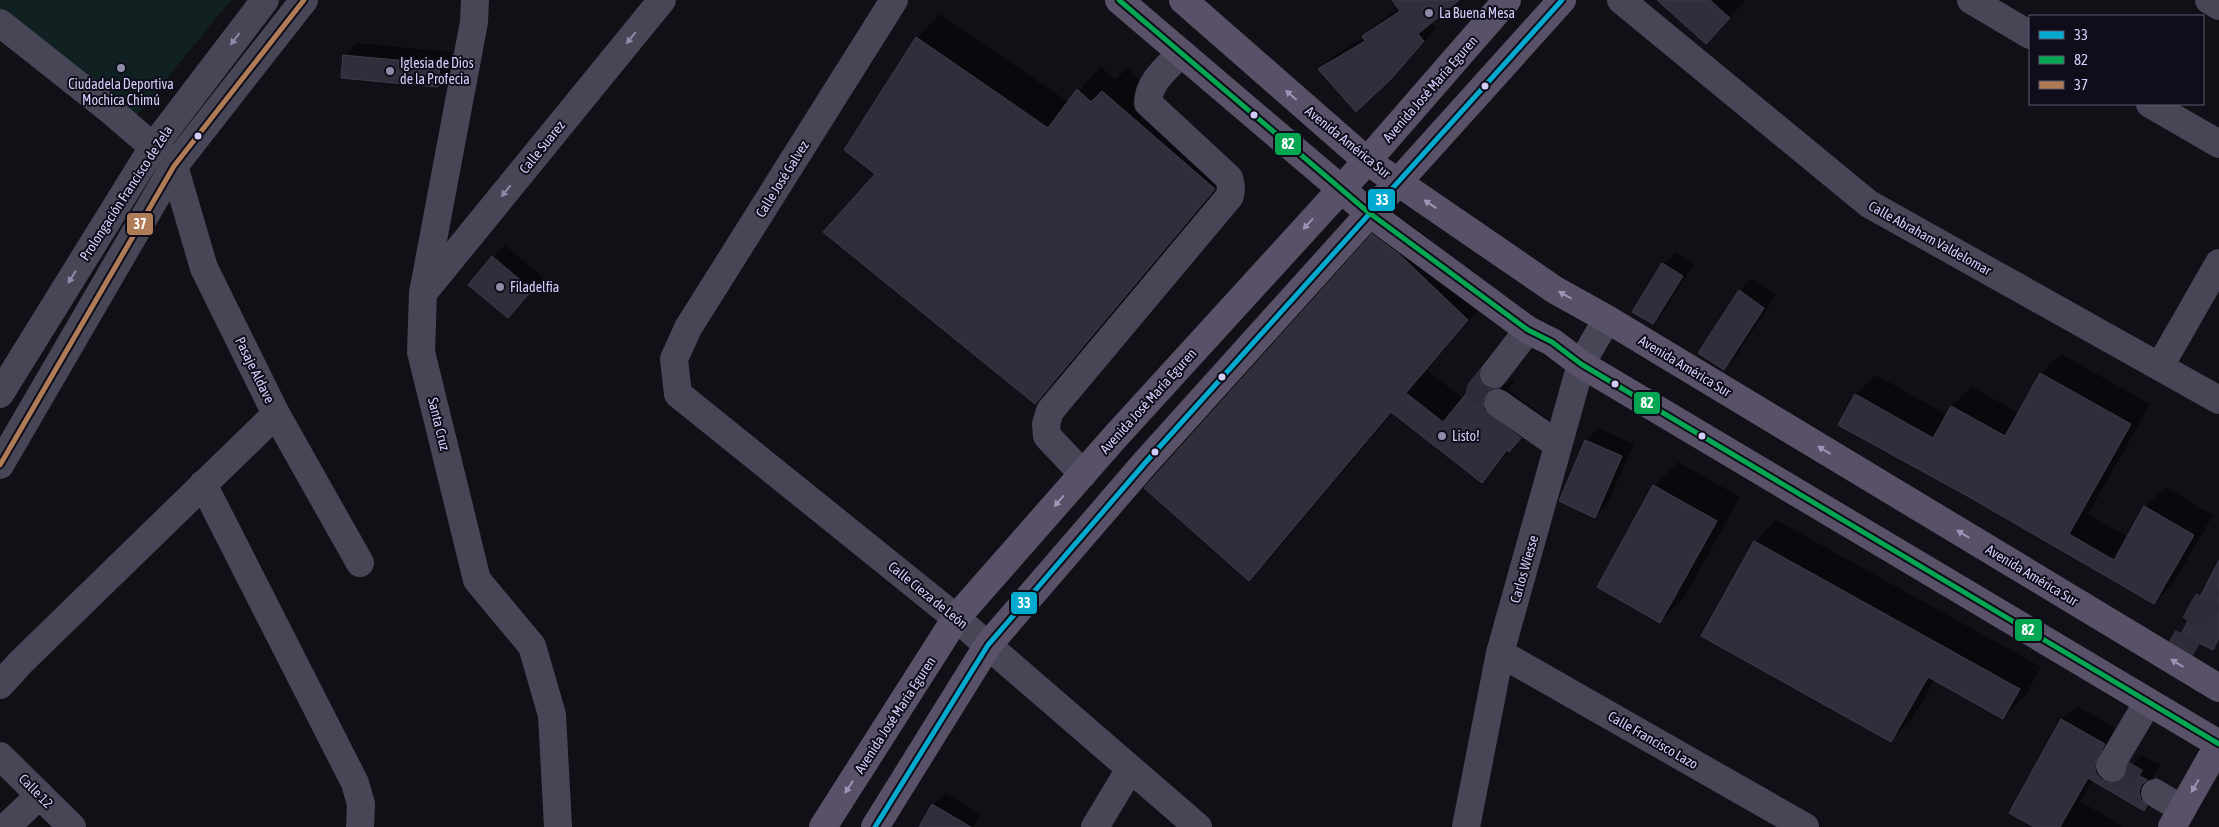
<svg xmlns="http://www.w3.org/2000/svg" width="2219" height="827" font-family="'Asap Condensed',sans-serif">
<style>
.green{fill:#112021}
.shadow{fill:#0007;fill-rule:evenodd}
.building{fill:#2f2e3a;stroke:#3e3b4a}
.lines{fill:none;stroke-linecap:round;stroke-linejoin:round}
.minor-tunnel{stroke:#2e2c39;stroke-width:28;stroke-dasharray:28 14;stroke-linecap:butt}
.minor{stroke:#474657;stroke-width:28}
.major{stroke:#595167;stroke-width:28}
.bus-1-casing{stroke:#0f0d1a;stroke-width:9}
.bus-2-casing{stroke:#0f0d1a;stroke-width:9}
.bus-3-casing{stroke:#0f0d1a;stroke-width:9}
.bus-1{stroke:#00a9ce;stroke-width:5}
.bus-2{stroke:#00a651;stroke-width:5}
.bus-3{stroke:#b07c57;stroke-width:5}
.oneway{fill:#8c8aa8}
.oneway2{fill:#9c95b7}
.poi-dot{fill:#8e8ba9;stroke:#0f0d1a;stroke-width:2}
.bus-dot{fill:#d2cdf8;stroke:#0f0d1a;stroke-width:2}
.labels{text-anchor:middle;stroke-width:4;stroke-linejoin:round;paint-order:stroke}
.poi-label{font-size:14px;fill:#d2cdf8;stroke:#0f0d1a;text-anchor:start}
.street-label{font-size:14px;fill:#d2cdf8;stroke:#0f0d1a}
.line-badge{stroke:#0f0d1a;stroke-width:2}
.badge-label{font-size:14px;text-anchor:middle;font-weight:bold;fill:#fff}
</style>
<rect width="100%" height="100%" fill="#111017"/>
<path class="green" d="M0,0H231L132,121L0,14Z"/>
<path class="shadow" d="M1394,0H1460L1431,22L1436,28L1391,78L1319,69L1332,57L1365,37L1376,24L1400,8Z
M1659,0H1746L1706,42Z
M940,14L1068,102L1101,67L1115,80L1127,68L1237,166L1058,379L1035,402L876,174L917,38Z
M357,43L451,52L450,73L437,85L344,56Z
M1395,213L1421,232L1489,297L1427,370L1464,399L1502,357L1505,385L1512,379L1515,381L1507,389L1542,415L1482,481L1393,412L1271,557L1249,579L1373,235Z
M505,245L543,277L508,317L493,257Z
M1676,252L1694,263L1665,310L1652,323L1663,264Z
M1752,279L1776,295L1736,356L1724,368L1740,291Z
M2061,354L2150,404L2088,514L2128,537L2145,507L2165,487L2213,515L2173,583L2154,603L1989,507L1839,425L1856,394L1876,375L1947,415L1952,406L1972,387L2019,413L2041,374Z
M1598,428L1634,444L1607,504L1594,516L1560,501L1586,440Z
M1678,462L1740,497L1684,598L1660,622L1654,486Z
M1776,520L2041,667L2025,696L2003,718L1935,679L1912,719L1890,741L1755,542Z
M2077,706L2118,730L2123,769H2128L2142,755L2160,765L2153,777L2158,796L2143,810L2093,779L2080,801L2123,827H2036L2062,720ZM2131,769L2153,782L2151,784L2129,771Z
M945,793L981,814L973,827H922L933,805Z"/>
<path class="building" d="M1392,0H1459L1418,34L1424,41L1391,79L1356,112L1318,69L1365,41L1362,36L1400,11Z
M1657,0H1710L1730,18L1706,44Z
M916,37L1048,128L1077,89L1091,102L1102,91L1215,189L1035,404L823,232L875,174L844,150Z
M343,55L440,64L438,87L341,78Z
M1372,234L1399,254L1468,320L1406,393L1443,422L1479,378L1484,386L1491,389L1486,394L1483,401L1484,410L1521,438L1509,452L1507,450L1482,483L1391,412L1249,581L1144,488Z
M492,256L532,290L508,318L468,285Z
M1662,263L1683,276L1653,324L1632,312Z
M1739,290L1764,308L1724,370L1698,353Z
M2040,373L2131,424L2069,534L2114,560L2144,506L2194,535L2154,604L1971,498L1838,425L1855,394L1933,438L1951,406L2005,436Z
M1585,440L1622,456L1595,518L1559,501Z
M1653,485L1717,521L1660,623L1597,587Z
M1754,541L2020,689L2003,719L1928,677L1891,742L1701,636Z
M2219,560V638L2213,650L2181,634Z
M2061,719L2105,744L2095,764V772L2101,779L2108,783H2116L2123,779L2127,769L2147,780L2141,785L2139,792L2141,800L2147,806L2144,811L2088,778L2060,827H2034L2009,813Z
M932,804L971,827H919Z"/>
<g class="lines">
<path class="minor-tunnel" d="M1494,374L1480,391L1498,403
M2174,661L2213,591L2219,595
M2112,768L2155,793"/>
<path class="minor" d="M475,0L474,22L423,293L421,352L477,580L532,646L552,715L558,827
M894,0L688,328L674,359L678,394L956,618L1198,827
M1621,0L1869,204L2219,400
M1971,0L2030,35
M2209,0L2219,6
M0,23L110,110L166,158
M2150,104L2219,144
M174,166L204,268L276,414L360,563
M424,292L662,0
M2160,366L2219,263
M1494,374L1528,330
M0,394L153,147L265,0
M1498,403L1558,445
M0,465L174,166L304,0
M1083,474L1047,436L1046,424L1050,411L1230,196L1231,187L1229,178L1148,103C1148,82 1168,67 1181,53
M203,484L355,783L361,804L360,827
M1500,653L1805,827
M0,685L21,662L276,414
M0,756L72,827
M2112,768L2110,766L2148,702
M2155,793L2182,809
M6,827L40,795
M1095,827L1130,769
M1466,827L1500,653L1581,364L1607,319"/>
<path class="major" d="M1119,0L1368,212L1528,330L1552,342L1581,364L2219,744
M1183,0L1367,161L1555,290L1607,319L2219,688
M823,827L956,618L1115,437L1367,161L1507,0
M875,827L988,645L1145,463L1562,0
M2172,827L2219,744"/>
<defs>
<path id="bus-1" d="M875,827L988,645L1145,463L1562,0"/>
<path id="bus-2" d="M1119,0L1368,212L1528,330L1552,342L1581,364L2219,744"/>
<path id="bus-3" d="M0,465L174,166L304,0"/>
</defs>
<use href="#bus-1" class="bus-1-casing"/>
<use href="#bus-2" class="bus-2-casing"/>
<use href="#bus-3" class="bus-3-casing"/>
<use href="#bus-1" class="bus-1"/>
<use href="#bus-2" class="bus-2"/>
<use href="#bus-3" class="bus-3"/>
</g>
<defs><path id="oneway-solid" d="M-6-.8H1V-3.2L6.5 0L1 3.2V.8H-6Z" transform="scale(1.25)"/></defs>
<g class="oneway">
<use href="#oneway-solid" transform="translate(631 38) rotate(129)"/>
<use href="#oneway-solid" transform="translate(235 39) rotate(127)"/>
<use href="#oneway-solid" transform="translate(506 191) rotate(129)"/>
<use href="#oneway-solid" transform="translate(72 277) rotate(122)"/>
</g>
<g class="oneway2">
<use href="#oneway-solid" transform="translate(1291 95) rotate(-139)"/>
<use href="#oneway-solid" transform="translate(1430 204) rotate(-146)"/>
<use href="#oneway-solid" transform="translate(1308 224) rotate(132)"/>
<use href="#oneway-solid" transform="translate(1565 295) rotate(-151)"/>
<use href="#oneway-solid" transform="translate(1824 450) rotate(-149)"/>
<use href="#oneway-solid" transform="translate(1059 501) rotate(131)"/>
<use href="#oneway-solid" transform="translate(1963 534) rotate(-149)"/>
<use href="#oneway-solid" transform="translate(2177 663) rotate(-149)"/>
<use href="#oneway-solid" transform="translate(2195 786) rotate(120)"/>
<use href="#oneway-solid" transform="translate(849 787) rotate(123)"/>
</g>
<g class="poi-dot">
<circle cx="1429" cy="13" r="5"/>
<circle cx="121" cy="68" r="5"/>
<circle cx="390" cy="71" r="5"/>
<circle cx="500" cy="287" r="5"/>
<circle cx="1442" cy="436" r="5"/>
</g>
<g class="bus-dot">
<circle cx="1485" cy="86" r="4.5"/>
<circle cx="1254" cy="115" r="4.5"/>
<circle cx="198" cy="136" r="4.5"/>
<circle cx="1222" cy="377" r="4.5"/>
<circle cx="1615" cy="384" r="4.5"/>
<circle cx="1702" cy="436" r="4.5"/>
<circle cx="1155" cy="452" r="4.5"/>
</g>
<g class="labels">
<g class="poi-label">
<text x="1439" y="18">La Buena Mesa</text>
<text x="400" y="68">Iglesia de Dios<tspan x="400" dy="16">de la Profecia</tspan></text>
<text x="121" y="89" text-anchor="middle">Ciudadela Deportiva<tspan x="121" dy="16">Mochica Chimú</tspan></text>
<text x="510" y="292">Filadelfia</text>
<text x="1452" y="441">Listo!</text>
</g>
<g class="street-label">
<text transform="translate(1430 89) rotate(-49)" y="5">Avenida José María Eguren</text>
<text transform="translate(1348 142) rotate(39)" y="5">Avenida América Sur</text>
<text transform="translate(542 147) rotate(-51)" y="5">Calle Suarez</text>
<text transform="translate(782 179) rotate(-58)" y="5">Calle José Galvez</text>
<text transform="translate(126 193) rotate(-57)" y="5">Prolongación Francisco de Zela</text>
<text transform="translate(1930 238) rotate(29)" y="5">Calle Abraham Valdelomar</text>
<text transform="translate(1685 366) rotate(31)" y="5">Avenida América Sur</text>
<text transform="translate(255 370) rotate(64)" y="5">Pasaje Aldave</text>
<text transform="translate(1148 401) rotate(-48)" y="5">Avenida José María Eguren</text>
<text transform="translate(439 424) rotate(76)" y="5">Santa Cruz</text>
<text transform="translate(1524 569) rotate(-74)" y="5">Carlos Wiesse</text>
<text transform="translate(2032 575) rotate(31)" y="5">Avenida América Sur</text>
<text transform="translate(928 595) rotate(39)" y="5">Calle Cieza de León</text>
<text transform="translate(895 715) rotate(-57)" y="5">Avenida José María Eguren</text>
<text transform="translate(1653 740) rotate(30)" y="5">Calle Francisco Lazo</text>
<text transform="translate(36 791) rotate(45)" y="5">Calle 12</text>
</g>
</g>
<g class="line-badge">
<rect x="1274" y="132" width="28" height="24" rx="5" fill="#00a651"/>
<rect x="1367" y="188" width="29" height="24" rx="5" fill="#00a9ce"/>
<rect x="126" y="212" width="28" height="24" rx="5" fill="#b07c57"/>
<rect x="1633" y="391" width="28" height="24" rx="5" fill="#00a651"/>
<rect x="1010" y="591" width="28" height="24" rx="5" fill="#00a9ce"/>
<rect x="2014" y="618" width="29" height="24" rx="5" fill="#00a651"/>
</g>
<g class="badge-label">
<text x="1288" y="149">82</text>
<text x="1382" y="205">33</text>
<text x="140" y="229">37</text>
<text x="1647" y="408">82</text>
<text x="1024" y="608">33</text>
<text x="2028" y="635">82</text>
</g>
<rect x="2029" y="15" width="175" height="90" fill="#0f0d1a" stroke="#5d5a73"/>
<rect x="2039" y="31" width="25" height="8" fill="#00a9ce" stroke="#5d5a73"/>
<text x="2074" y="40" font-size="15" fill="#d2cdf8">33</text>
<rect x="2039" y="56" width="25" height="8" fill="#00a651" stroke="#5d5a73"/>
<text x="2074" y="65" font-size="15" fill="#d2cdf8">82</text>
<rect x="2039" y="81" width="25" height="8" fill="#b07c57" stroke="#5d5a73"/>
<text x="2074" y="90" font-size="15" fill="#d2cdf8">37</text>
</svg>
